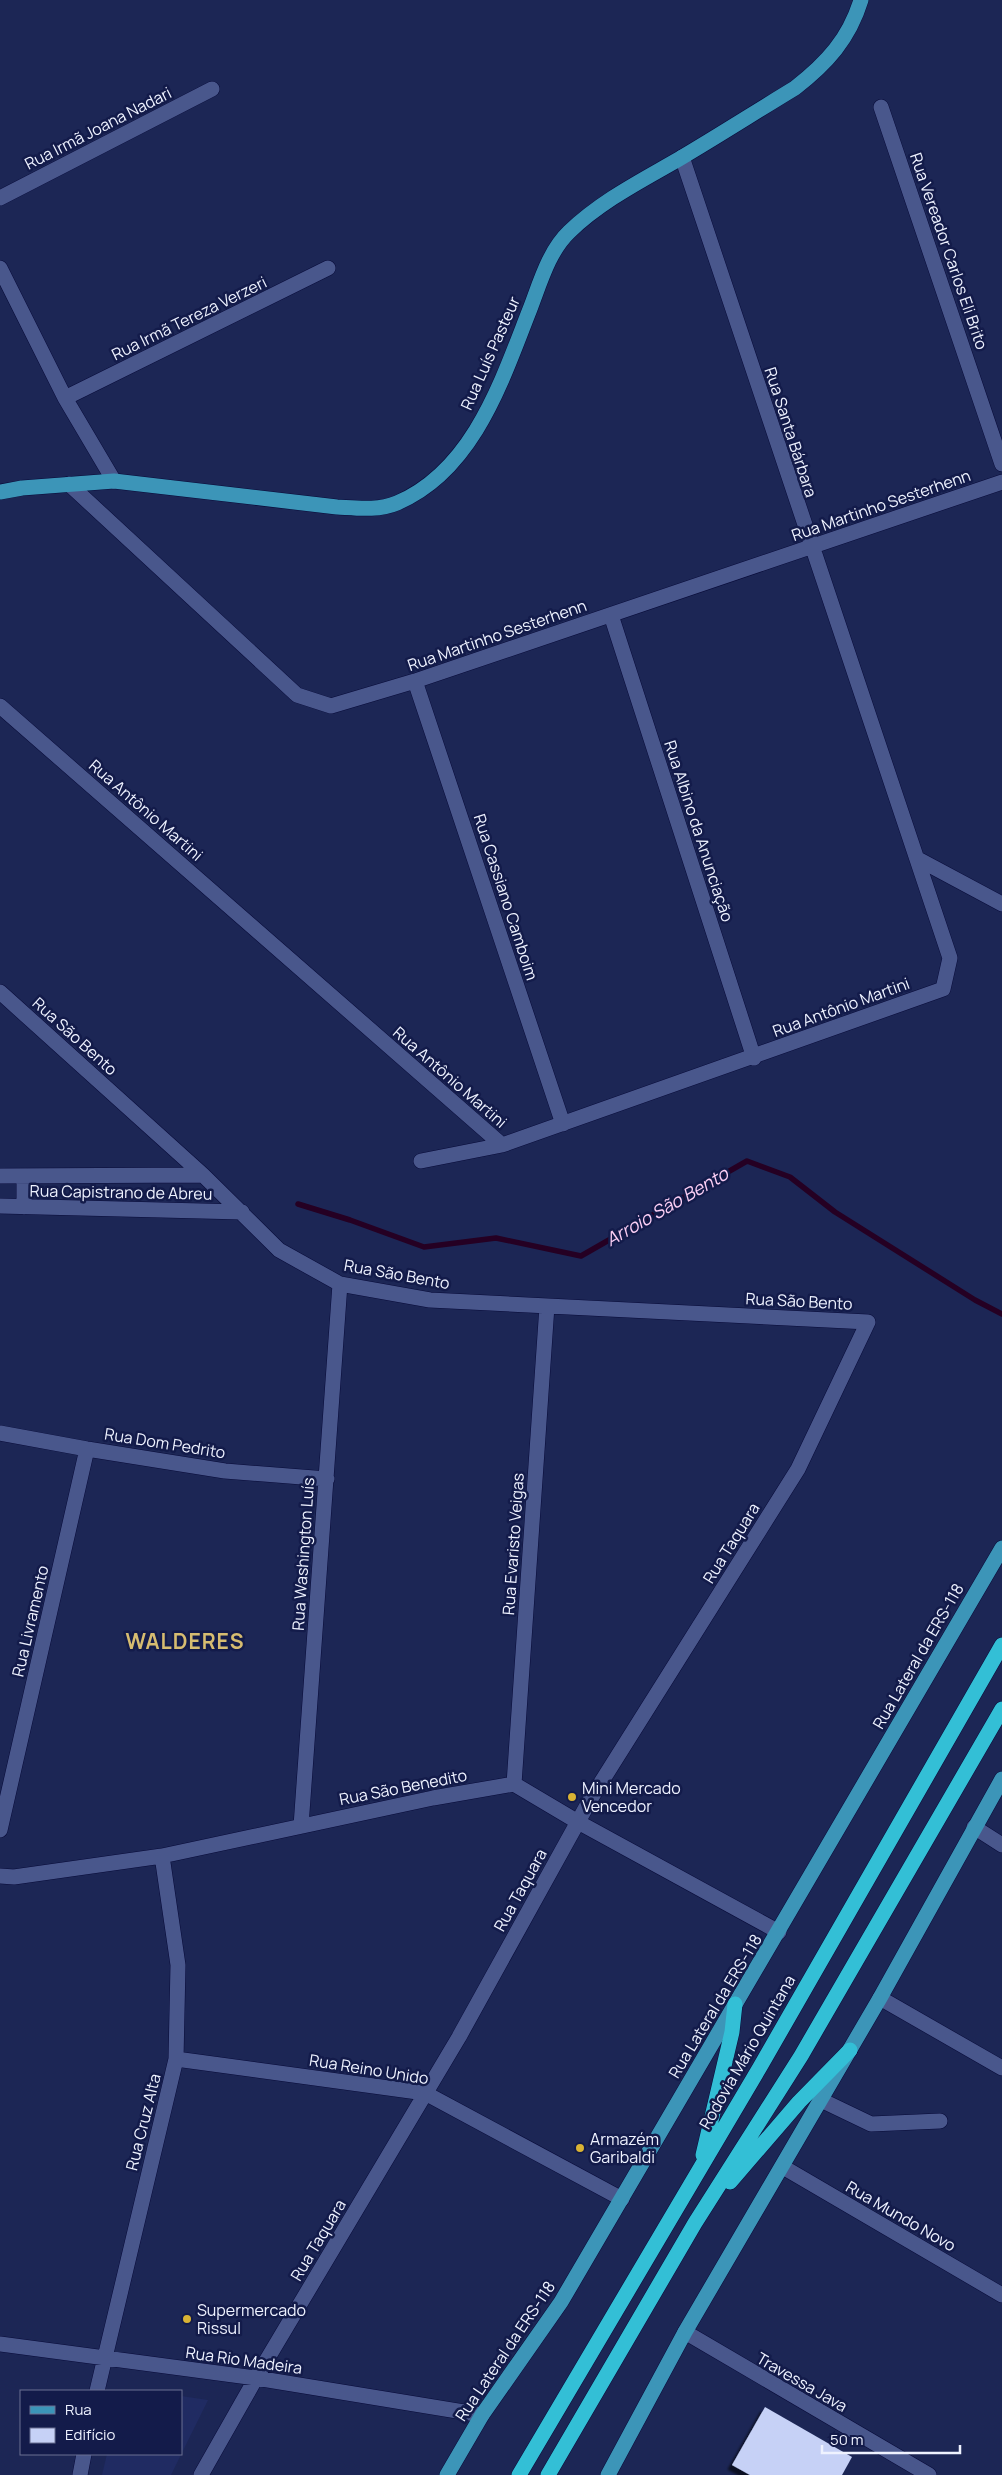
<svg xmlns="http://www.w3.org/2000/svg" width="1002" height="2475" font-family="Manrope,sans-serif">
<style>
.built{fill:#202b62}
.lines{fill:none;stroke-linecap:round;stroke-linejoin:round}
.stream{stroke:#250023;stroke-width:5.5}
.building{fill:#c6d1f6;filter:url(#shadow)}
.minor-casing{stroke:#080b39;stroke-width:16}
.major-casing{stroke:#080b39;stroke-width:16}
.highway-casing{stroke:#080b39;stroke-width:16}
.minor{stroke:#49578c;stroke-width:15}
.major{stroke:#3c95b8;stroke-width:15}
.highway{stroke:#33bfd6;stroke-width:15}
.poi-dot{fill:#d9b334;stroke:#131b4a;stroke-width:2}
.labels{text-anchor:middle;stroke-width:5;stroke-linejoin:round;paint-order:stroke}
.street-label{font-size:16px;fill:#eef2ff;stroke:#131b4a}
.poi-label{font-size:16px;fill:#eef2ff;stroke:#131b4a;text-anchor:start}
.water-label{font-size:18px;font-style:italic;fill:#fccff5;stroke:#131b4a}
.district-label{font-size:21px;font-weight:bold;letter-spacing:1px;fill:#d6bc70;stroke:#131b4a}
</style>
<defs>
<filter id="shadow"><feDropShadow dx="-4.5" dy="4.5" stdDeviation="1" flood-color="#0009"/></filter>
</defs>
<rect width="100%" height="100%" fill="#1c2655"/>
<path class="built" d="M181,2396L208,2400L171,2475H102L107,2454H181Z"/>
<g class="lines">
<path class="stream" d="M298,1204L350,1220L424,1247L496,1238L581,1256L747,1161L790,1177L835,1212L975,1300L1002,1314"/>
</g>
<path class="building" d="M765,2407L852,2457L842,2475H750L732,2465Z"/>
<g class="lines">
<defs>
<path id="minor" d="M881,107L1002,464
M0,198L212,89
M0,268L65,398L114,481
M65,398L328,268
M69,484L297,695L331,706L415,681L1002,482
M611,615L754,1058
M415,681L563,1124
M0,706L502,1145
M918,859L1002,904
M0,992L203,1175L279,1250L340,1284L430,1300L868,1322L798,1469L590,1800L459,2037L256,2378L201,2475
M421,1161L502,1145L943,989L950,958L682,157
M0,1176L203,1175
M0,1206L242,1212
M24,1207V1177
M0,1433L87,1449L225,1471L327,1479
M514,1784L547,1306
M301,1826L340,1284
M974,1827L1002,1845
M0,1830L87,1449
M0,1876L14,1877L162,1856L433,1798L514,1784L578,1822L779,1932
M880,1998L1002,2068
M176,2059L425,2093L622,2199
M821,2100L871,2124L940,2121
M783,2167L1002,2295
M685,2332L929,2475
M0,2344L256,2378L482,2415
M97,2391L176,2059L178,1965L162,1856
M80,2475L84,2454"/>
<path id="major" d="M0,492L22,488L114,481L337,507C356,508 378,511 397,503C474,470 502,380 530,309C540,283 549,251 569,232C601,201 641,181 679,159C718,136 757,111 795,88C827,63 849,39 861,0
M447,2475L482,2415L561,2302L1002,1548
M608,2475L685,2332L880,1998L1002,1779"/>
<path id="highway" d="M703,2155L732,2032L735,2004
M730,2182L799,2102L850,2050
M519,2475L760,2067L1002,1645
M548,2475L695,2223L801,2056L1002,1709"/>
</defs>
<use href="#minor" class="minor-casing"/>
<use href="#major" class="major-casing"/>
<use href="#highway" class="highway-casing"/>
<use href="#minor" class="minor"/>
<use href="#major" class="major"/>
<use href="#highway" class="highway"/>
</g>
<g class="poi-dot">
<circle cx="572" cy="1797" r="5"/>
<circle cx="580" cy="2148" r="5"/>
<circle cx="187" cy="2319" r="5"/>
</g>
<g class="labels">
<g class="street-label">
<text transform="translate(98 128) rotate(-27)" y="6">Rua Irmã Joana Nadari</text>
<text transform="translate(949 251) rotate(71)" y="6">Rua Vereador Carlos Eli Brito</text>
<text transform="translate(189 318) rotate(-26)" y="6">Rua Irmã Tereza Verzeri</text>
<text transform="translate(490 353) rotate(-66)" y="6">Rua Luís Pasteur</text>
<text transform="translate(791 432) rotate(72)" y="6">Rua Santa Bárbara</text>
<text transform="translate(881 505) rotate(-19)" y="6">Rua Martinho Sesterhenn</text>
<text transform="translate(497 635) rotate(-19)" y="6">Rua Martinho Sesterhenn</text>
<text transform="translate(146 810) rotate(41)" y="6">Rua Antônio Martini</text>
<text transform="translate(699 831) rotate(72)" y="6">Rua Albino da Anunciação</text>
<text transform="translate(506 897) rotate(72)" y="6">Rua Cassiano Camboim</text>
<text transform="translate(841 1007) rotate(-20)" y="6">Rua Antônio Martini</text>
<text transform="translate(75 1036) rotate(42)" y="6">Rua São Bento</text>
<text transform="translate(450 1077) rotate(41)" y="6">Rua Antônio Martini</text>
<text transform="translate(121 1192) rotate(1)" y="6">Rua Capistrano de Abreu</text>
<text transform="translate(397 1274) rotate(10)" y="6">Rua São Bento</text>
<text transform="translate(799 1301) rotate(3)" y="6">Rua São Bento</text>
<text transform="translate(165 1443) rotate(9)" y="6">Rua Dom Pedrito</text>
<text transform="translate(731 1543) rotate(-58)" y="6">Rua Taquara</text>
<text transform="translate(513 1544) rotate(-86)" y="6">Rua Evaristo Veigas</text>
<text transform="translate(303 1554) rotate(-86)" y="6">Rua Washington Luís</text>
<text transform="translate(30 1621) rotate(-77)" y="6">Rua Livramento</text>
<text transform="translate(918 1656) rotate(-60)" y="6">Rua Lateral da ERS-118</text>
<text transform="translate(403 1787) rotate(-11)" y="6">Rua São Benedito</text>
<text transform="translate(520 1890) rotate(-61)" y="6">Rua Taquara</text>
<text transform="translate(715 2006) rotate(-59)" y="6">Rua Lateral da ERS-118</text>
<text transform="translate(747 2052) rotate(-60)" y="6">Rodovia Mário Quintana</text>
<text transform="translate(369 2069) rotate(9)" y="6">Rua Reino Unido</text>
<text transform="translate(143 2122) rotate(-76)" y="6">Rua Cruz Alta</text>
<text transform="translate(901 2216) rotate(30)" y="6">Rua Mundo Novo</text>
<text transform="translate(318 2240) rotate(-59)" y="6">Rua Taquara</text>
<text transform="translate(505 2351) rotate(-56)" y="6">Rua Lateral da ERS-118</text>
<text transform="translate(244 2360) rotate(8)" y="6">Rua Rio Madeira</text>
<text transform="translate(802 2382) rotate(30)" y="6">Travessa Java</text>
</g>
<g class="poi-label">
<text x="582" y="1794">Mini Mercado<tspan x="582" dy="18">Vencedor</tspan></text>
<text x="590" y="2145">Armazém<tspan x="590" dy="18">Garibaldi</tspan></text>
<text x="197" y="2316">Supermercado<tspan x="197" dy="18">Rissul</tspan></text>
</g>
<g class="water-label">
<text transform="translate(667 1207) rotate(-30)" y="6">Arroio São Bento</text>
</g>
<g class="district-label">
<text x="185" y="1649">WALDERES</text>
</g>
</g>
<rect x="20" y="2390" width="162" height="65" fill="#131b4a" stroke="#6b7192"/>
<rect x="30" y="2406" width="25" height="8" fill="#3c95b8" stroke="#6b7192"/>
<text x="65" y="2415" font-size="15" fill="#eef2ff">Rua</text>
<rect x="30" y="2428" width="25" height="15" fill="#c6d1f6" stroke="#6b7192"/>
<text x="65" y="2440" font-size="15" fill="#eef2ff">Edifício</text>
<path d="M822 2445v8h138v-8" fill="none" stroke="#eef2ff" stroke-width="2.5"/>
<text x="830" y="2445" font-size="15" fill="#eef2ff" stroke="#131b4a" stroke-width="4" paint-order="stroke">50 m</text>
</svg>
